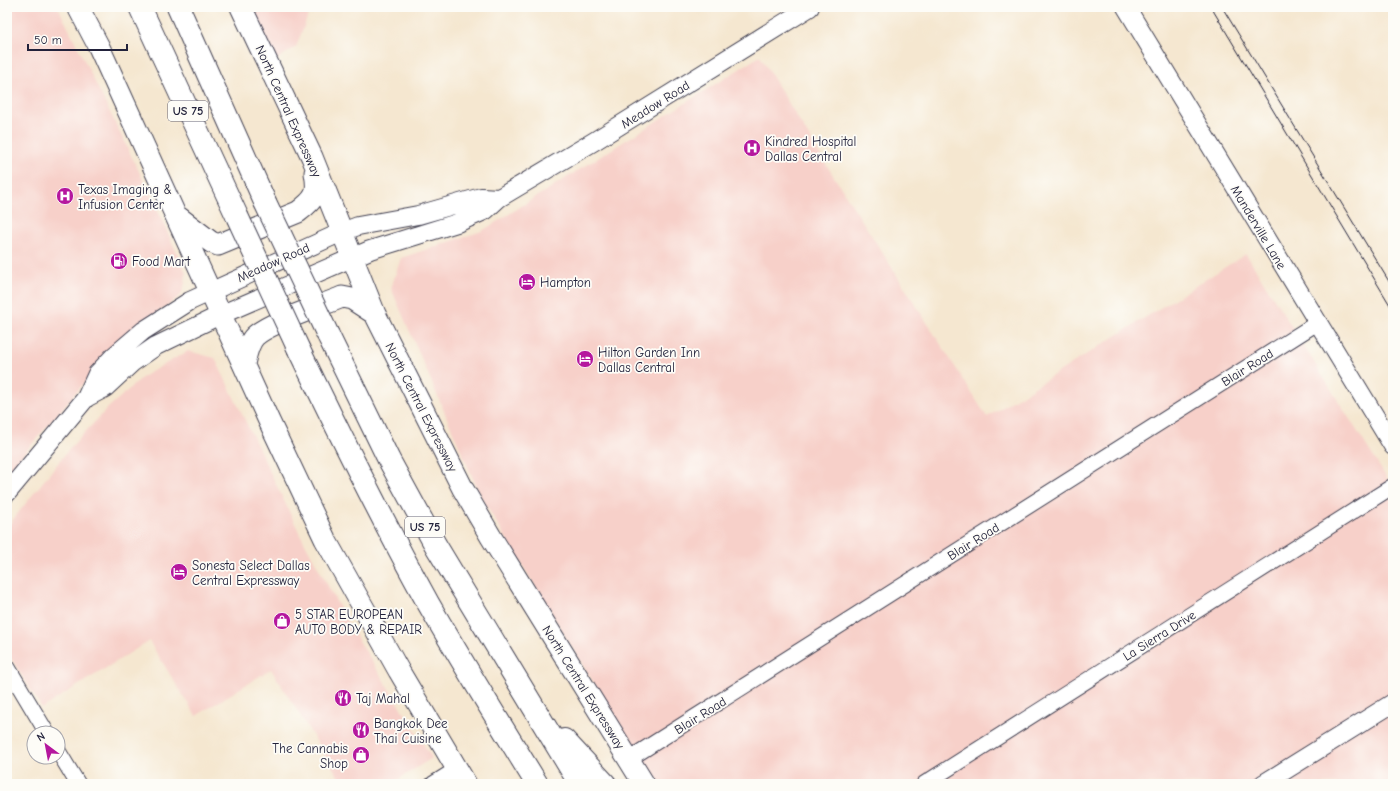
<svg xmlns="http://www.w3.org/2000/svg" width="1400" height="791" font-family="'Comic Neue',sans-serif">
<style>
.built{fill:#f7d0c9}
.lines{fill:none;stroke-linecap:round;stroke-linejoin:round}
.minor-casing{stroke:#424051;stroke-width:17}
.tertiary-casing{stroke:#424051;stroke-width:20}
.secondary-casing{stroke:#424051;stroke-width:23}
.motorway-casing{stroke:#424051;stroke-width:24}
.minor{stroke:#fff;stroke-width:15}
.tertiary{stroke:#fff;stroke-width:18}
.secondary{stroke:#fff;stroke-width:21}
.motorway{stroke:#fff;stroke-width:22}
.tram{stroke:#22223b;stroke-width:1}
.motorway-bridge-casing{stroke:#424051;stroke-width:24;stroke-linecap:butt}
.motorway-bridge{stroke:#fff;stroke-width:22}
.labels{text-anchor:middle;stroke-width:3.5;stroke-linejoin:round;paint-order:stroke}
.shield{fill:#fdfcf7;stroke:#646373;stroke-width:1}
.shield-label{font-size:12px;font-weight:bold;fill:#22223b}
.street-label{font-size:13px;fill:#22223b;stroke:#fdfcf7}
.poi-label{font-size:13px;fill:#22223b;stroke:#fdfcf7;text-anchor:start}
</style>
<rect width="100%" height="100%" fill="#fdfcf7"/>
<filter id="ink" filterUnits="userSpaceOnUse"><feTurbulence type="fractalNoise" baseFrequency=".025" numOctaves="2"/><feDisplacementMap in="SourceGraphic" scale="8" xChannelSelector="R" yChannelSelector="G"/><feConvolveMatrix kernelMatrix="1 2 1 2 8 2 1 2 1" color-interpolation-filters="sRGB"/></filter>
<filter id="wash" filterUnits="userSpaceOnUse"><feTurbulence type="fractalNoise" baseFrequency=".012" numOctaves="4" result="noise"/><feDisplacementMap in="SourceGraphic" scale="16" xChannelSelector="R" yChannelSelector="G"/><feGaussianBlur stdDeviation="0.9" result="paint"/><feColorMatrix in="noise" values="0 0 0 0 0 0 0 0 0 0 0 0 0 0 0 0 0 1.4 0 .05"/><feComposite in="paint" operator="in"/></filter>
<g filter="url(#wash)">
<rect width="100%" height="100%" fill="#f5e7d0"/>
<path class="built" d="M7,7H58L152,198L186,273L185,283L181,295L116,346L7,473Z
M251,7H311L296,47L274,61Z
M760,56L817,150L987,417L1246,254L1393,488V784H655L481,497L391,288L401,258L482,231Z
M188,351L215,358L300,534L348,623L432,758L391,784H343L271,669L196,716L149,641L42,708L7,652V527L70,448L109,407L144,376Z"/>
</g>
<g filter="url(#ink)">
<g class="lines">
<defs>
<path id="minor" d="M7,666L47,733
M58,751L78,784
M629,759L1317,323
M433,784L457,769
M924,784L1393,486"/>
<path id="tertiary" d="M1126,7L1393,446
M86,398L105,388L133,362L156,346L220,315L370,250L457,223L486,210L499,198L593,142L810,7
M7,493L86,398L97,374L115,355L143,331L190,301L342,232L358,226L418,215L481,197L499,198
M1263,784L1393,703"/>
<path id="secondary" d="M78,7L99,47L269,421L325,539L399,671L466,784
M241,7L312,157L375,314L463,489L491,537L644,784
M177,216L211,242L218,245L298,212C315,199 319,194 315,173
M244,364C246,355 248,343 255,336C270,322 321,306 342,297L352,299L375,314"/>
<path id="motorway" d="M140,7L237,216
M178,7L265,202
M328,335L389,460L436,546L580,784
M299,350C340,435 382,520 428,603C463,664 500,724 537,784
M564,740L605,784"/>
</defs>
<use href="#minor" class="minor-casing"/>
<use href="#tertiary" class="tertiary-casing"/>
<use href="#secondary" class="secondary-casing"/>
<use href="#motorway" class="motorway-casing"/>
<use href="#minor" class="minor"/>
<use href="#tertiary" class="tertiary"/>
<use href="#secondary" class="secondary"/>
<use href="#motorway" class="motorway"/>
<path class="tram" d="M1211,7L1393,310
M1222,7L1393,288"/>
<defs>
<path id="motorway-bridge" d="M265,202L328,335
M237,216L299,350"/>
</defs>
<use href="#motorway-bridge" class="motorway-bridge-casing"/>
<use href="#motorway-bridge" class="motorway-bridge"/>
</g>
</g>
<defs>
<symbol id="hospital-disc" viewBox="-11 -11 22 22"><circle r="9.5" fill="#b5179e" stroke="#fdfcf7"/><path d="M-5-5h3v3.5h4V-5h3V5h-3V1.5h-4V5h-3Z" fill="#fff"/></symbol>
<symbol id="fuel-disc" viewBox="-11 -11 22 22"><circle r="9.5" fill="#b5179e" stroke="#fdfcf7"/><path d="M-5.5-6h7V0h2V4h1.3V-2.5L3-4.5l.8-.8L6-3V5H2.5V1h-1V6h-7ZM-4.2-4.7v3.2H.2V-4.7Z" fill="#fff"/></symbol>
<symbol id="hotel-disc" viewBox="-11 -11 22 22"><circle r="9.5" fill="#b5179e" stroke="#fdfcf7"/><path d="M-6-4.5h1.5V1H6V5H4.5V3h-9V5H-6ZM-4 0a1.8 1.8 0 1 1 3.6 0ZM.5 0V-2.5h3Q6-2.5 6 0Z" fill="#fff"/></symbol>
<symbol id="shop-disc" viewBox="-11 -11 22 22"><circle r="9.5" fill="#b5179e" stroke="#fdfcf7"/><path d="M-5-2.5h2.3a2.7 3.5 0 0 1 5.4 0H5L5.5 6h-11ZM-1.5-2.5h3a1.5 2.3 0 0 0-3 0Z" fill="#fff"/></symbol>
<symbol id="restaurant-disc" viewBox="-11 -11 22 22"><circle r="9.5" fill="#b5179e" stroke="#fdfcf7"/><path d="M-5-6h1v4h1v-4h1v4h1v-4h1v5L-1.5 .5V6h-2V.5L-5-1ZM5-6V6H3V1.5H1.5Q1.5-4 5-6Z" fill="#fff"/></symbol>
</defs>
<g fill-rule="evenodd">
<use href="#hospital-disc" x="742" y="138" width="20" height="20"/>
<use href="#hospital-disc" x="55" y="186" width="20" height="20"/>
<use href="#fuel-disc" x="109" y="251" width="20" height="20"/>
<use href="#hotel-disc" x="517" y="272" width="20" height="20"/>
<use href="#hotel-disc" x="575" y="349" width="20" height="20"/>
<use href="#hotel-disc" x="169" y="562" width="20" height="20"/>
<use href="#shop-disc" x="272" y="611" width="20" height="20"/>
<use href="#restaurant-disc" x="333" y="688" width="20" height="20"/>
<use href="#restaurant-disc" x="351" y="720" width="20" height="20"/>
<use href="#shop-disc" x="351" y="745" width="20" height="20"/>
</g>
<g class="labels">
<g class="shield">
<rect x="168" y="101" width="40" height="20" rx="3"/>
<rect x="405" y="517" width="40" height="20" rx="3"/>
</g>
<g class="shield-label">
<text x="188" y="115">US 75</text>
<text x="425" y="531">US 75</text>
</g>
<g class="street-label">
<text transform="translate(655 104) rotate(-32)" y="5">Meadow Road</text>
<text transform="translate(289 111) rotate(66)" y="5">North Central Expressway</text>
<text transform="translate(1259 227) rotate(59)" y="5">Manderville Lane</text>
<text transform="translate(273 262) rotate(-24)" y="5">Meadow Road</text>
<text transform="translate(1247 367) rotate(-32)" y="5">Blair Road</text>
<text transform="translate(422 407) rotate(63)" y="5">North Central Expressway</text>
<text transform="translate(973 541) rotate(-32)" y="5">Blair Road</text>
<text transform="translate(1159 635) rotate(-32)" y="5">La Sierra Drive</text>
<text transform="translate(584 687) rotate(58)" y="5">North Central Expressway</text>
<text transform="translate(700 715) rotate(-32)" y="5">Blair Road</text>
</g>
<g class="poi-label">
<text x="765" y="146">Kindred Hospital<tspan x="765" dy="15">Dallas Central</tspan></text>
<text x="78" y="194">Texas Imaging &amp;<tspan x="78" dy="15">Infusion Center</tspan></text>
<text x="132" y="266">Food Mart</text>
<text x="540" y="287">Hampton</text>
<text x="598" y="357">Hilton Garden Inn<tspan x="598" dy="15">Dallas Central</tspan></text>
<text x="192" y="570">Sonesta Select Dallas<tspan x="192" dy="15">Central Expressway</tspan></text>
<text x="295" y="619">5 STAR EUROPEAN<tspan x="295" dy="15">AUTO BODY &amp; REPAIR</tspan></text>
<text x="356" y="703">Taj Mahal</text>
<text x="374" y="728">Bangkok Dee<tspan x="374" dy="15">Thai Cuisine</tspan></text>
<text x="348" y="753" text-anchor="end">The Cannabis<tspan x="348" dy="15">Shop</tspan></text>
</g>
</g>
<rect width="1400" height="791" fill="none" stroke="#fdfcf7" stroke-width="24"/>
<g transform="translate(46 745) rotate(328)"><circle r="19" fill="#fdfcf7" stroke="#a5a5ac"/>
<path d="M0-3L7 15L0 10L-7 15Z" fill="#b5179e"/>
<text y="-6" font-size="11" font-weight="bold" text-anchor="middle" fill="#22223b">N</text>
</g>
<path d="M28 44v6h99v-6" fill="none" stroke="#22223b" stroke-width="2"/>
<text x="34" y="44" font-size="12" fill="#22223b" stroke="#fdfcf7" stroke-width="3" paint-order="stroke">50 m</text>
</svg>
